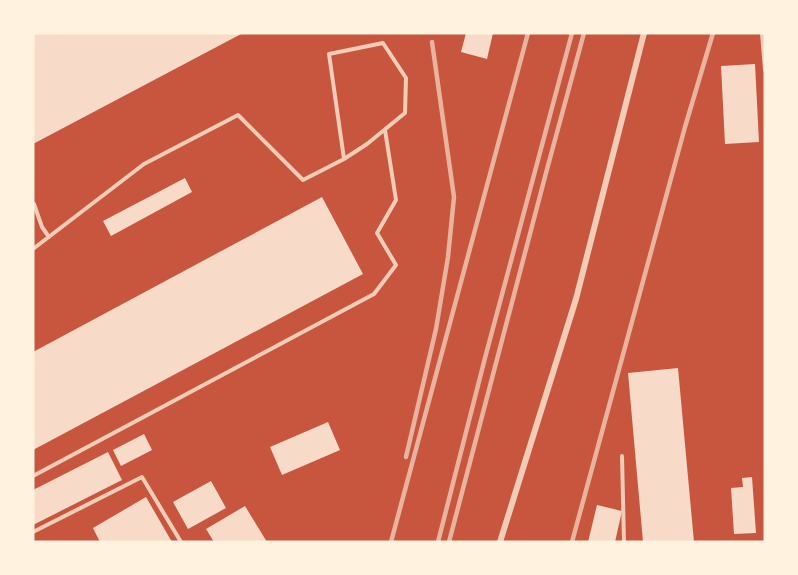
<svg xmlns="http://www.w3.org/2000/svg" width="798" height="575" font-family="'Golos Text',sans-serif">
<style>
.building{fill:#f7dbc8}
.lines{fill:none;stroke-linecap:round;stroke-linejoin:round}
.service{stroke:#f1ccb7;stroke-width:4}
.minor{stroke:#f1ccb7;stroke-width:6}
.rail{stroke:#e9b49f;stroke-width:4.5}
</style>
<rect width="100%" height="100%" fill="#c8553d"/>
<path class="building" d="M33,33H243L33,144Z
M466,33H493L487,59L461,52Z
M755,64L759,142L725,144L721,66Z
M185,178L192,192L111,236L103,221Z
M322,197L363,274L33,450V352Z
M678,368L694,542H643L628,373Z
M328,422L340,450L282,475L270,447Z
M144,434L152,450L121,466L113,450Z
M108,452L122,480L33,525V490Z
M752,477L756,533L734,534L731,488L743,487L742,478Z
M211,481L226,508L188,529L173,502Z
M146,497L172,542H100L93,528Z
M597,505L622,511L615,542H588Z
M245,506L267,542H214L206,529Z"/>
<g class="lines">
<path class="service" d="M762,33L765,70
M34,204L42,227L49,237
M33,249L144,164L238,115L303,180L344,159L367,144L405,113L406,78L383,43L329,54L344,159
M622,456L624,542
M33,476L374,294L396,265L377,233L396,200L385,130
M33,532L142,477L181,542"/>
<path class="minor" d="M500,542L576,299L644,33"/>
<path class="rail" d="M406,457L436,329L448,257L454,197L432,42
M391,542L528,33
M438,542L485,358L572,33
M449,542L546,173L584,33
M572,542L685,127L713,33"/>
</g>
<rect width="798" height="575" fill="none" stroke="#fff3e0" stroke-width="69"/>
</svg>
